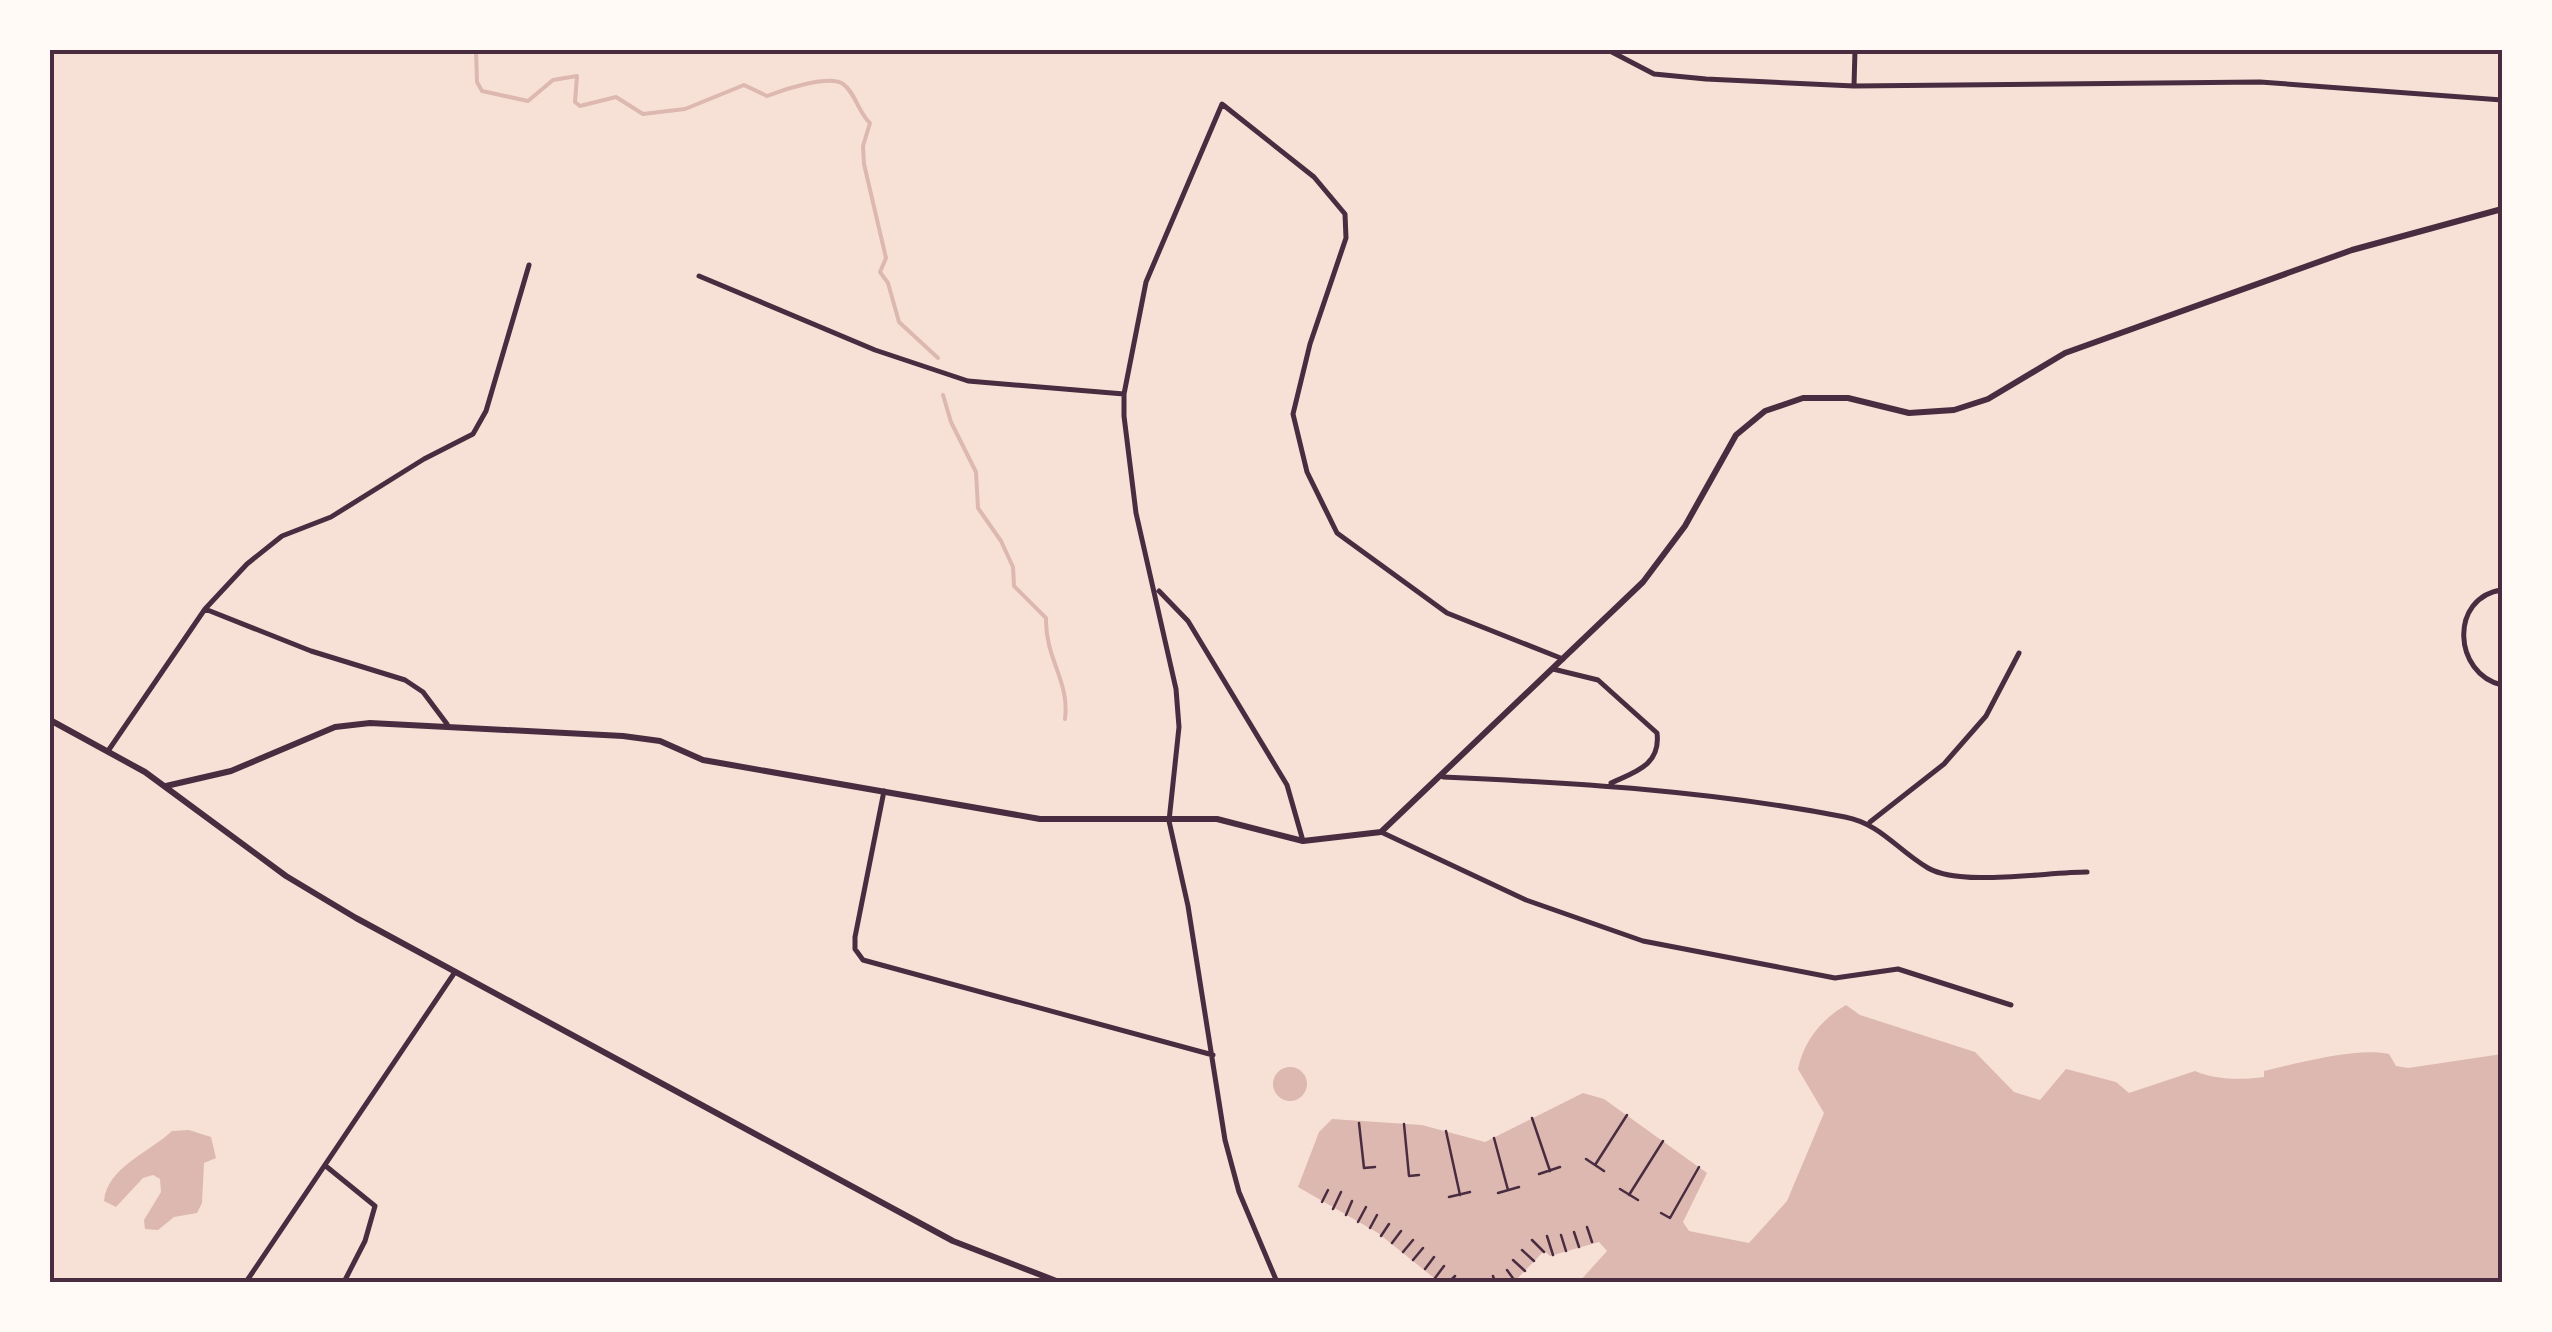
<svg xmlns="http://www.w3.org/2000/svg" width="2552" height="1332" font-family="Figtree,sans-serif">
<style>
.water{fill:#dcb8b0}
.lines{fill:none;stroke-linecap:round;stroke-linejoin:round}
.stream{stroke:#dcb8b0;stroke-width:4}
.path{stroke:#4a2c40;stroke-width:2.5}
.minor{stroke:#4a2c40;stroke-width:5}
.tertiary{stroke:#4a2c40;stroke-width:6}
.neatline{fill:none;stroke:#4a2c40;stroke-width:4}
</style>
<rect width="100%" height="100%" fill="#f7e1d7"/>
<path class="water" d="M1846,1005L1860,1015L1975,1052L2014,1092L2040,1100L2066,1069L2116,1082L2129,1093L2195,1071C2214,1080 2244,1080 2264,1077V1071C2297,1063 2359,1047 2389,1054L2396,1066L2408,1068L2502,1054V1282H1579L1607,1251L1599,1242L1550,1256L1544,1251L1514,1282H1439L1378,1233L1298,1187L1319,1132L1332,1119L1422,1125L1485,1142L1583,1093L1604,1099L1707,1173L1683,1222L1689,1231L1749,1243L1787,1201L1824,1113L1798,1069C1804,1040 1822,1019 1846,1005Z
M1273 1084a17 17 0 1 1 34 0a17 17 0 1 1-34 0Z
M189,1130L211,1137L216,1158L204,1163L202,1203L197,1213L174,1217L158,1230L145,1229L144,1220L161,1192L160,1179L153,1175L143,1178L116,1207L104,1201C107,1167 150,1152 172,1131Z"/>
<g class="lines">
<path class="stream" d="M476,50L477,82L482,91L528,101L553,80L577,76L575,102L580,106L616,97L643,114L685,109L744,85L767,96C782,90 830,74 843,84C855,92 858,112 870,123L863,146L864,164L886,258L880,272L888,283L899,322L938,358
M943,395L951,422L976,472L978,508L1001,541L1013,567L1014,586L1046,618C1045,659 1070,681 1065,719"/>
<path class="path" d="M1532,1118L1550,1171
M1359,1123L1364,1168L1375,1167
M1404,1124L1409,1176L1419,1175
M1446,1131L1460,1195
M1494,1138L1508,1190
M1586,1159L1604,1171
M1595,1165L1627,1115
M1539,1174L1560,1167
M1620,1189L1638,1200
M1498,1193L1519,1187
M1629,1195L1663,1141
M1449,1197L1470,1192
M1322,1202L1328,1190
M1333,1209L1341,1192
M1661,1213L1670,1218L1699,1167
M1346,1215L1352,1201
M1358,1222L1366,1207
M1587,1227L1592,1242
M1370,1228L1377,1215
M1574,1232L1579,1247
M1561,1235L1566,1251
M1381,1236L1389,1224
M1547,1236L1553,1255
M1532,1240L1544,1252
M1392,1243L1401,1231
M1522,1250L1534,1261
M1403,1252L1413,1240
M1413,1260L1423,1248
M1513,1260L1525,1271
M1425,1269L1434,1257
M1507,1270L1515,1281
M1493,1276L1495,1282
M1435,1278L1444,1266
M1449,1282L1455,1276"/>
<path class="minor" d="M1608,50L1654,74L1706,79L1854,86L2260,82L2502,100
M1854,86L1855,50
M699,276L875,350L968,381L1124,394
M2502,590C2449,597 2453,674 2502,685
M1159,591L1188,621L1287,785L1303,841
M205,609L311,651L405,680L423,692L447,724
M1553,669L1598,680L1657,733C1661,765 1635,772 1611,783
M108,751L205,609L247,564L282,536L331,517L424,459L473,434L486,411L529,265
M1443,777C1578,783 1712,791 1845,817C1881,824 1897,850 1928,868C1961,887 2046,872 2087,872
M884,791L855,937V949L863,960L1213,1055
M1870,822L1944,764L1986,716L2019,653
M1381,832L1526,900L1643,941L1835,978L1898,969L2011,1005
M327,1167L375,1206L365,1241L344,1282
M246,1282L455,972
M1277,1282L1239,1192L1225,1140L1188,906L1169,821L1179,727L1176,689L1136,513L1124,416V394L1146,282L1222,104L1314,177L1345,214L1346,238L1310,344L1293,414L1307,472L1337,533L1447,613L1563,659"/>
<path class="tertiary" d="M50,720L145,772L286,876L356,918L953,1241L1059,1282
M166,786L231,771L335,727L370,723L623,736L660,741L703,760L1040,819H1217L1303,841L1381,832L1643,582L1685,526L1736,435L1765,411L1803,398H1848L1909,413L1954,410L1988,399L2065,353L2352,250L2502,209"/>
</g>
<rect width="2552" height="1332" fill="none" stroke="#fffaf5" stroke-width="105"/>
<rect x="52" y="52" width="2448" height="1228" class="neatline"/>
</svg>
